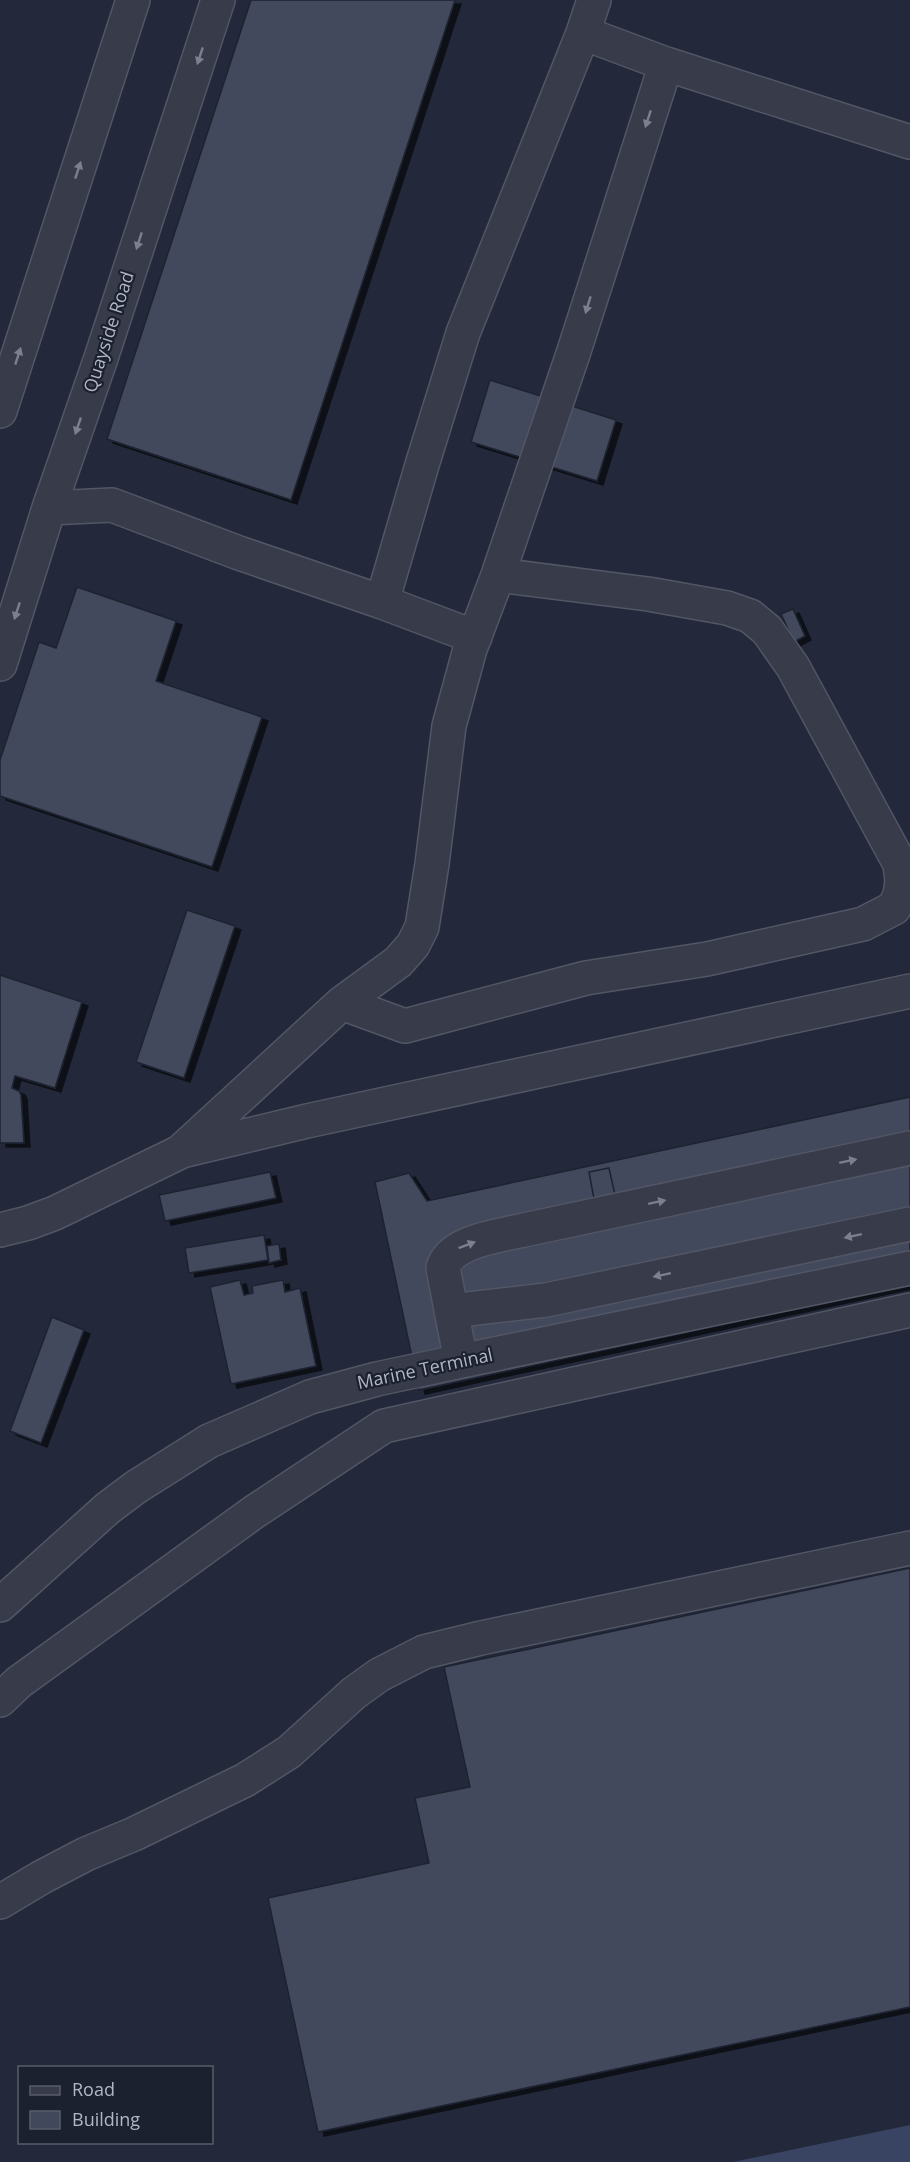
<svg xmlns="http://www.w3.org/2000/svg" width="910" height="2162" font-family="'Open Sans',sans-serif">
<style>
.water{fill:#394362}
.building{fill:#42485b;stroke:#1e2331;stroke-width:1.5;filter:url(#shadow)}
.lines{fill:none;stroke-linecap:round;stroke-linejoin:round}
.minor-casing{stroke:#525665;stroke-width:36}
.minor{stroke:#373b4a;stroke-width:33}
.oneway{fill:#7b7f8e}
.labels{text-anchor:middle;stroke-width:4.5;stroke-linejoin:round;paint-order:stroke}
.street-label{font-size:18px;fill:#b2b6c6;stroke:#1c212f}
</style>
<defs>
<filter id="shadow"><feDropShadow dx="6" dy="4" stdDeviation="0" flood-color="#0009"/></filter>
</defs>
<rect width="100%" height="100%" fill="#23293a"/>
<path class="water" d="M910,2125V2162H733Z"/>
<path class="building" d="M251,0H455L291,500L107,439Z
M490,380L616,420L597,481L471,442Z
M77,587L176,621L156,681L262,717L212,867L0,796V760L39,642L56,648Z
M793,609L805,636L794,642L781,614Z
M187,910L235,926L184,1078L136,1062Z
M0,975L82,1002L55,1088L15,1076L12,1088L19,1091L21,1095L24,1143H0Z
M910,1097V1284L419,1390L375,1182L409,1173L427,1201Z
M609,1168L615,1195L594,1199L589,1172Z
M270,1172L276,1198L165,1221L159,1195Z
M264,1235L268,1260L189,1273L185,1248Z
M279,1244L281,1260L269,1263L267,1246Z
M240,1280L244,1295L253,1293L252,1286L283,1280L285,1292L300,1288L316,1366L231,1384L210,1287Z
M52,1317L84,1330L41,1443L10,1431Z
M910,1568V2007L318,2132L268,1898L429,1863L415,1798L470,1787L444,1667Z"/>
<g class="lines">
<defs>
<path id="minor" d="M583,33L666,64L910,142
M0,411L133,0
M49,508L112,505L239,553L382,602L475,637
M382,602L422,465L463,333L583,33L594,0
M0,664L49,508L101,358L218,0
M342,1003L405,1026L586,978L707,959L863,924L894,908L900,895L902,881L900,864L793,667L767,630L750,616L727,608L648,594L498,575
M182,1151L307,1121L910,991
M0,1230L28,1223L55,1213L180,1152L342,1003L398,962L413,945L422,927L432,864L449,726L470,649L498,575L574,351L666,64
M451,1311L546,1300L910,1224
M461,1361L443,1268C450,1241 499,1236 524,1230L910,1148
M0,1605L108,1508L136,1487L209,1441L310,1397L377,1379L461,1361L910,1268
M0,1700L19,1682L254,1512L384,1426L910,1310
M0,1902L42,1877L86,1854L134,1834L245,1780L289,1752L354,1693L379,1675L424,1652L481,1638L910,1548"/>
</defs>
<use href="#minor" class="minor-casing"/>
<use href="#minor" class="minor"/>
</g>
<defs><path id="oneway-solid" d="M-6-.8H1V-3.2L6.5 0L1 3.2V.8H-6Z" transform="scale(1.5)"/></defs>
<g class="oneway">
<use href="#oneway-solid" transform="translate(200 56) rotate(108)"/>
<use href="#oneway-solid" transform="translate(648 119) rotate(108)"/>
<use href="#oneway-solid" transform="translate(78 170) rotate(-72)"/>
<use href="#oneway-solid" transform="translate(139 241) rotate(108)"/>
<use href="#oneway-solid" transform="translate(588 305) rotate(107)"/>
<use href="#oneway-solid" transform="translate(18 356) rotate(-72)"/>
<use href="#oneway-solid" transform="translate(78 426) rotate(109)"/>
<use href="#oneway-solid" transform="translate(17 611) rotate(108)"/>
<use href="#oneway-solid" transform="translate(848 1161) rotate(-12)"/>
<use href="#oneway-solid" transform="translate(657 1202) rotate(-12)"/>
<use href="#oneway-solid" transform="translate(853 1236) rotate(168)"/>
<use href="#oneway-solid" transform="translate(467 1245) rotate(-21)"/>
<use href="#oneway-solid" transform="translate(662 1275) rotate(168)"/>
</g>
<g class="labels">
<g class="street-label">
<text transform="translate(109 332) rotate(-72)" y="6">Quayside Road</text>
<text transform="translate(425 1369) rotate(-12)" y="6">Marine Terminal</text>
</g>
</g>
<rect x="18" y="2066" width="195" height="78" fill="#1c212f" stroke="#585d6b" stroke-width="1.5"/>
<rect x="30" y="2086" width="30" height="9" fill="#373b4a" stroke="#585d6b" stroke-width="1.5"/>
<text x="72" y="2096" font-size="18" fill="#b2b6c6">Road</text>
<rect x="30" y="2111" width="30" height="18" fill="#42485b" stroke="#585d6b" stroke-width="1.5"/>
<text x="72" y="2126" font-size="18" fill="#b2b6c6">Building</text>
</svg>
